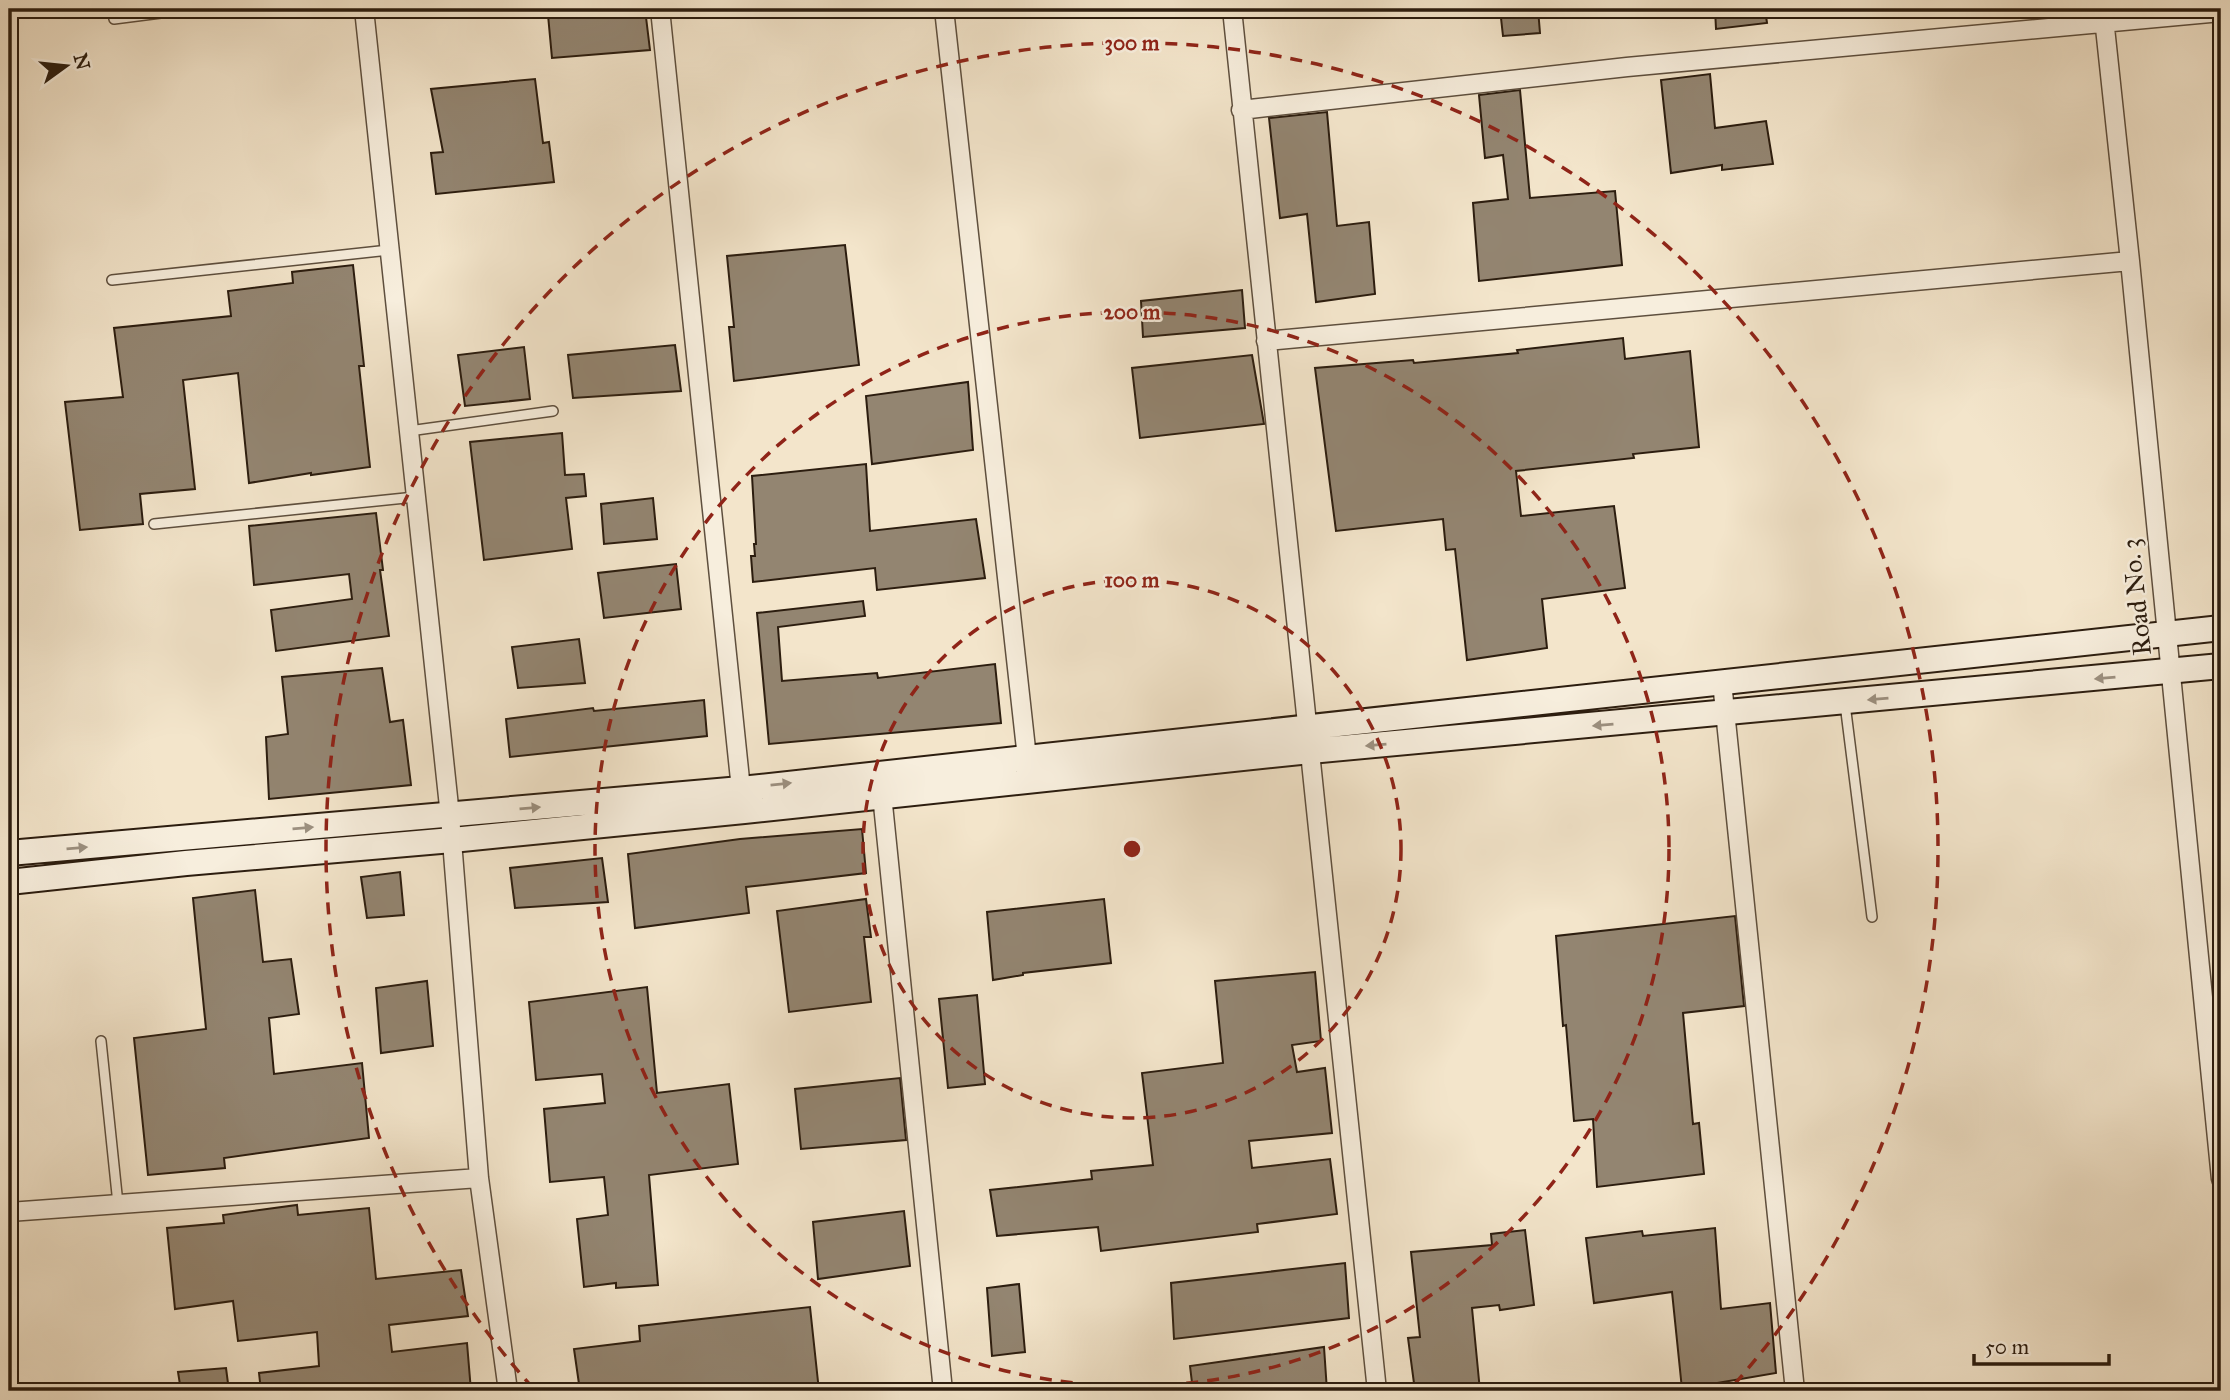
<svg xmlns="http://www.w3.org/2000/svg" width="2230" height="1400" font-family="'IM FELL Great Primer',serif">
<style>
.building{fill:#938571;stroke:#2c1d0f;stroke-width:2}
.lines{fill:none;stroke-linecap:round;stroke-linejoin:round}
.service-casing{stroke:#5e4f3e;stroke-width:12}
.minor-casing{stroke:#5e4f3e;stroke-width:21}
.secondary-casing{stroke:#2c1d0f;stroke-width:28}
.service{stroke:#f7eedd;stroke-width:9}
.minor{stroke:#f7eedd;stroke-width:18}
.secondary{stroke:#f7eedd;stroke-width:24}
.oneway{fill:#9c9080}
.ring{fill:none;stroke:#8f2418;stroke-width:3.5;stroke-dasharray:12 9}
.labels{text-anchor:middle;stroke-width:5;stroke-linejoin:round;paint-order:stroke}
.street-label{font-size:26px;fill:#2c1d0f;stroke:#f7eedd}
.centre{fill:#8f2418;stroke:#f7eedd;stroke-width:3.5}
.ring-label{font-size:21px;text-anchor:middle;font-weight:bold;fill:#8f2418;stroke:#f7eedd;stroke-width:5;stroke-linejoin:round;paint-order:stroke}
</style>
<rect width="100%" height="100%" fill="#f3e5cb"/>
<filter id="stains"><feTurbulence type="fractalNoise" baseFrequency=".00286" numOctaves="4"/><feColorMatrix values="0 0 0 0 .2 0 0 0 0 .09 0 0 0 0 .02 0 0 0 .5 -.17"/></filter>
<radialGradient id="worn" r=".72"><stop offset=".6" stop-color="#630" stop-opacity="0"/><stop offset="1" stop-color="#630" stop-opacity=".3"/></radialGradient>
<path class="building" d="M612,9H645L650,50L552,58L548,15Z
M1500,9H1538L1540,33L1503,36Z
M1715,9H1765L1767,23L1716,29Z
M1710,74L1715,128L1766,121L1773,164L1722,170V165L1671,173L1661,80Z
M535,79L543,143L549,142L554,182L436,194L431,153L443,152L431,89Z
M1520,90L1530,198L1615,191L1622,265L1479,281L1473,203L1508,199L1503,155L1485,158L1479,95Z
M1327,112L1337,226L1369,222L1375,294L1316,302L1307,214L1280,218L1269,118Z
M845,245L859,365L734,381L729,327H734L727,256Z
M353,265L364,366H359L370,467L311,475V473L249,483L238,373L183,380L195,489L140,494L143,524L80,530L65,402L123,397L114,328L231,316L228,291L293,283L292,272Z
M1242,290L1245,328L1143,337L1141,301Z
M1623,338L1625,359L1690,351L1699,447L1633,454L1634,458L1516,471L1521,516L1614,506L1625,588L1542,599L1547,648L1467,660L1455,549L1446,550L1443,519L1336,531L1315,368L1413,360L1414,363L1518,353L1517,350Z
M675,345L681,391L573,398L568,355Z
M524,347L530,399L465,406L458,355Z
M1252,355L1264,424L1140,438L1132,368Z
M968,382L973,450L872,464L866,396Z
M562,433L565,475L584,474L586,496L566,498L572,549L484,560L470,442Z
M866,464L870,531L976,519L985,578L877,590L875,568L753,582L751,556H755L754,544H756L752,476Z
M653,498L657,539L604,544L601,504Z
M376,513L383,570H380L389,636L276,651L271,610L352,599L349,574L254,585L249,526Z
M676,564L681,609L604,618L598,573Z
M863,601L865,616L778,627L782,681L877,673L878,678L995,664L1001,723L769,744L757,613Z
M579,639L585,683L518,688L512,647Z
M382,668L390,722L403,720L411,785L269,799L266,737L288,734L282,677Z
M704,700L707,736L510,757L506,719L593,708L594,711Z
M862,829L866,873L746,887L749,913L635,928L628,854L740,839Z
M602,858L608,902L515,908L510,868Z
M400,872L404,915L367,918L361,877Z
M255,890L263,962L291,959L299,1014L269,1018L274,1074L362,1063L369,1138L224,1158L225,1168L148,1175L134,1038L206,1029L193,898Z
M866,899L871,937H864L871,1002L789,1012L777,911Z
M1104,899L1111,963L1023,973V975L993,980L987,912Z
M1735,916L1744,1006L1683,1013L1693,1124L1699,1123L1704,1174L1597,1187L1593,1119L1574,1121L1566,1025L1563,1026L1556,936Z
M1315,972L1321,1041L1292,1045L1297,1072L1325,1068L1332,1133L1249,1141L1252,1168L1330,1159L1337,1214L1257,1224L1258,1232L1101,1251L1098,1227L997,1236L990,1190L1092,1179L1091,1171L1153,1165L1142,1073L1223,1063L1215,981Z
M427,981L433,1046L381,1053L376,988Z
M647,987L657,1093L729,1084L738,1164L649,1175L658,1285L616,1288V1283L584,1287L577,1219L608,1215L604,1177L550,1182L544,1109L605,1103L602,1074L536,1080L529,1002Z
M977,995L985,1084L948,1088L939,999Z
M900,1078L906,1140L801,1149L795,1089Z
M297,1205L298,1215L369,1208L376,1279L461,1270L468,1316L389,1325L392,1352L467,1343L471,1391H261L259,1373L319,1366L317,1332L238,1341L233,1301L175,1309L167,1228L224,1223L223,1215Z
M904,1211L910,1266L818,1279L813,1222Z
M1715,1228L1721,1309L1770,1303L1776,1373L1682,1389L1672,1292L1594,1303L1586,1238L1642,1231L1643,1236Z
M1525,1230L1534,1305L1500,1310L1499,1305L1472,1308L1480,1391H1415L1408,1338L1420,1337L1411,1252L1492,1245L1491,1234Z
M1345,1263L1349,1318L1174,1339L1171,1283Z
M1019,1284L1025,1352L992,1356L987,1288Z
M810,1307L819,1391H580L574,1349L640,1341L639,1326Z
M1324,1347L1327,1391H1193L1190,1366Z
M226,1368L229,1391H181L178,1372Z"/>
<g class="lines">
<defs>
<path id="service" d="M114,19L192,9
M112,280L389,250
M409,431L553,411
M154,524L415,497
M1845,704L1872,917
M101,1041L118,1204"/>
<path id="minor" d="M364,9L450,816L479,1178L508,1391
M660,9L742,799
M944,9L1028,767
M1232,9L1377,1391
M2103,9L2130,261L2221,1179
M1241,110L1627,67L2221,12
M1266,341L2130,261
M1722,682L1795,1391
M881,785L943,1391
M9,1212L479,1178"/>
<path id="secondary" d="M9,853L741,789L2221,628
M9,882L186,863L452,840L744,811L1310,751L2221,666"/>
</defs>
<use href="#service" class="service-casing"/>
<use href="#minor" class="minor-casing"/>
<use href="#secondary" class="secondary-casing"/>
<use href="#service" class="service"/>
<use href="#minor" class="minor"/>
<use href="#secondary" class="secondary"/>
</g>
<defs><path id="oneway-solid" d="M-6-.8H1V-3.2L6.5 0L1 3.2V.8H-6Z" transform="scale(1.75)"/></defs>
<g class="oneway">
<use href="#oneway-solid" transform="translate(2105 678) rotate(175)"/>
<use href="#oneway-solid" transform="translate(1878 699) rotate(175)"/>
<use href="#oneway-solid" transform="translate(1603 725) rotate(175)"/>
<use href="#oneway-solid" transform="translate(1376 745) rotate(175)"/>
<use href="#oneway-solid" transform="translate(781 784) rotate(-6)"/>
<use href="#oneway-solid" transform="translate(530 808) rotate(-5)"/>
<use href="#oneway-solid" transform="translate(303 828) rotate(-5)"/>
<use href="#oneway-solid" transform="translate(77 848) rotate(-5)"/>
</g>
<g class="ring">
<circle cx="1132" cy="849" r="269"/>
<circle cx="1132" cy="849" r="537"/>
<path d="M533 1388A806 806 0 1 1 1731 1388"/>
</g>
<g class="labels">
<g class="street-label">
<text transform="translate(2136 597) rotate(-96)" y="9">Road No. 3</text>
</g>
</g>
<circle cx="1132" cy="849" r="10" class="centre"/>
<g class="ring-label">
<text x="1132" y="50">300 m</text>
<text x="1132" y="319">200 m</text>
<text x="1132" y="587">100 m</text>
</g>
<rect width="2230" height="1400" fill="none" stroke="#f3e5cb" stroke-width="35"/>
<rect x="10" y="10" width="2209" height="1379" fill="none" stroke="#2c1d0f" stroke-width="3.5"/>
<rect x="18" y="18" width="2195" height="1365" fill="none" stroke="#2c1d0f" stroke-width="2"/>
<g transform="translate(66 66) rotate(75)" stroke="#f7eedd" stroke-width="5" paint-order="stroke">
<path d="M0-5L12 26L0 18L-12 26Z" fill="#2c1d0f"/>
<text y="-10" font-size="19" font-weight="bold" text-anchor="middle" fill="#2c1d0f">N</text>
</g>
<path d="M1974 1354v10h135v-10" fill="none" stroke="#2c1d0f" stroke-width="3.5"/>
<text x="1985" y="1354" font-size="21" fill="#2c1d0f" stroke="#f7eedd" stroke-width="5" paint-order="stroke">50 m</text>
<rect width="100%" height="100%" filter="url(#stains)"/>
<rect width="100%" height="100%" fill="url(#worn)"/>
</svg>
